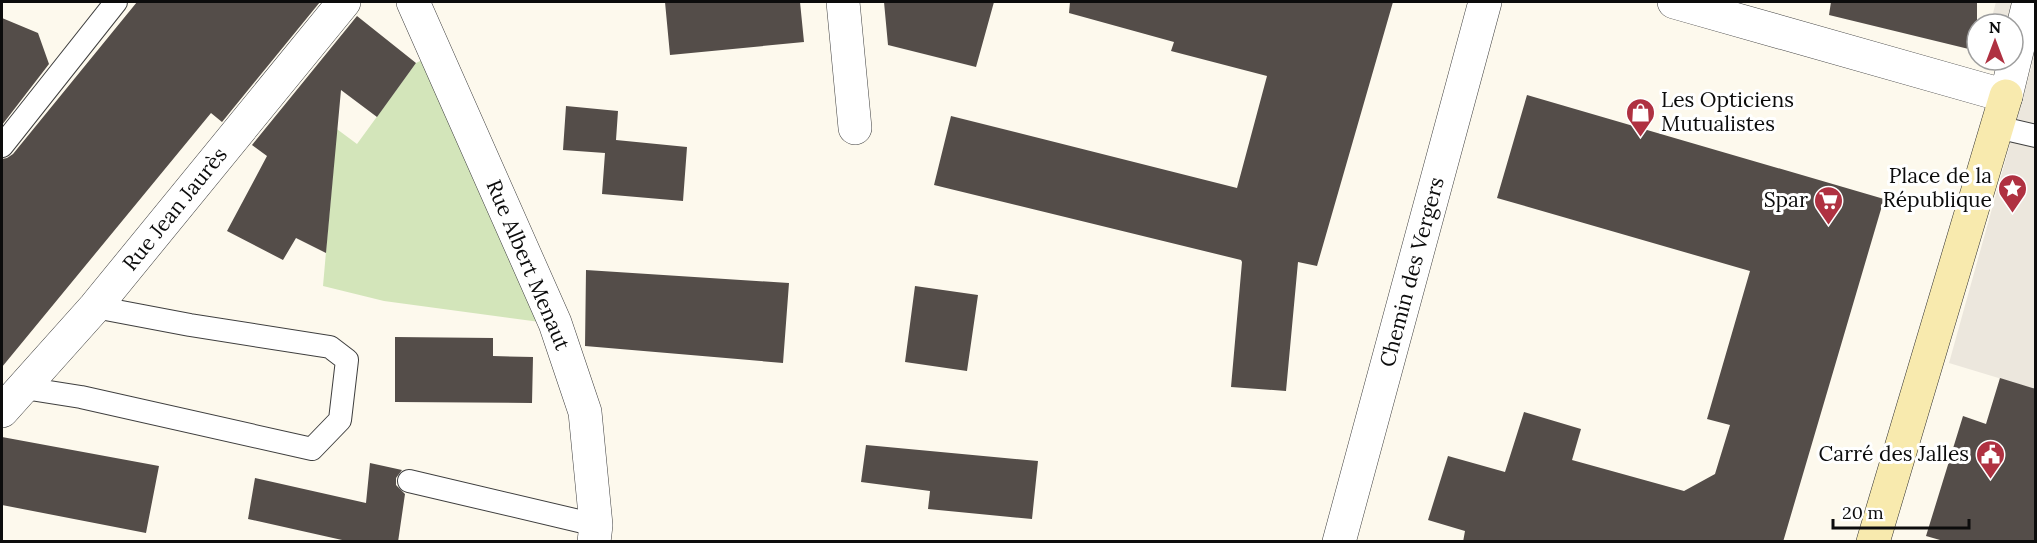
<svg xmlns="http://www.w3.org/2000/svg" width="2037" height="543" font-family="Lora,serif">
<style>
.green{fill:#d3e5ba}
.plaza{fill:#ece7dd}
.building{fill:#544d49}
.lines{fill:none;stroke-linecap:round;stroke-linejoin:round}
.lane-casing{stroke:#3f3f3f;stroke-width:24}
.street-casing{stroke:#3f3f3f;stroke-width:34}
.secondary-casing{stroke:#2e2e2e;stroke-width:34}
.lane{stroke:#fff;stroke-width:22}
.street{stroke:#fff;stroke-width:33}
.secondary{stroke:#f8eaae;stroke-width:33}
.labels{text-anchor:middle;stroke-width:6;stroke-linejoin:round;paint-order:stroke}
.poi-label{font-size:21px;fill:#0c0c0c;stroke:#fff;text-anchor:end}
.street-label{font-size:21px;fill:#0c0c0c;stroke:#fff}
</style>
<rect width="100%" height="100%" fill="#fdf9ed"/>
<path class="green" d="M422,60L540,322L384,301L323,286L334,161L299,101L357,144L416,63Z"/>
<path class="plaza" d="M1996,2H2035V389L1949,363L2032,65L2012,60L2013,24H1990Z"/>
<path class="building" d="M137,2H320L222,122L211,113L2,367V159L7,158L13,154Z
M665,2H800L804,42L670,55Z
M884,2H994L976,67L888,45Z
M1070,2H1393L1317,266L1298,262L1286,391L1231,387L1242,262L1241,260L934,185L951,116L1237,188L1267,76L1171,51L1174,42L1069,13Z
M1831,2H1977V51L1829,15Z
M357,16L416,63L377,117L341,90L326,253L296,238L283,260L227,231L267,156L252,145Z
M2,18L38,33L49,64L2,125Z
M1527,95L1884,199L1783,542H1463L1465,531L1428,520L1448,456L1505,472L1524,412L1581,429L1572,460L1684,491L1715,474L1730,425L1707,419L1750,271L1497,198Z
M566,106L618,111L616,140L687,147L683,201L602,194L605,153L563,150Z
M586,270L789,283L783,363L585,346Z
M915,286L978,295L967,371L905,362Z
M395,337L493,338V356L533,357L532,403L395,402Z
M2000,378L2036,389V542H1947L1926,536L1963,416L1986,424Z
M2,437L159,466L146,533L2,505Z
M866,445L1038,461L1032,519L928,509L930,491L861,482Z
M370,463L402,470L396,478V485L405,494L398,542H351L248,519L255,478L366,503Z"/>
<g class="lines">
<defs>
<path id="lane" d="M1997,127L2036,136
M2,146L116,2
M24,388L81,397L312,449L340,420L347,360L330,347L190,325L95,307
M409,481L596,525"/>
<path id="street" d="M413,2L555,323L585,412L596,525L594,542
M843,2L855,128
M1674,2L2006,96L2029,2
M2,411L95,307L344,2
M1339,542L1485,2"/>
<path id="secondary" d="M1873,542L2006,96"/>
</defs>
<use href="#lane" class="lane-casing"/>
<use href="#street" class="street-casing"/>
<use href="#secondary" class="secondary-casing"/>
<use href="#lane" class="lane"/>
<use href="#street" class="street"/>
<use href="#secondary" class="secondary"/>
</g>
<defs>
<symbol id="shop-pin" viewBox="-11 -11 22 30"><path d="M0 17L-7.5 6A9.5 9.5 0 1 1 7.5 6Z" fill="#af3141" stroke="#fff"/><path d="M-5-2.5h2.3a2.7 3.5 0 0 1 5.4 0H5L5.5 6h-11ZM-1.5-2.5h3a1.5 2.3 0 0 0-3 0Z" fill="#fff"/></symbol>
<symbol id="sight-pin" viewBox="-11 -11 22 30"><path d="M0 17L-7.5 6A9.5 9.5 0 1 1 7.5 6Z" fill="#af3141" stroke="#fff"/><path d="M0-6L1.8-2.2L6-1.7L2.9 1.2L3.7 5.4L0 3.3L-3.7 5.4L-2.9 1.2L-6-1.7L-1.8-2.2Z" fill="#fff"/></symbol>
<symbol id="supermarket-pin" viewBox="-11 -11 22 30"><path d="M0 17L-7.5 6A9.5 9.5 0 1 1 7.5 6Z" fill="#af3141" stroke="#fff"/><path d="M-6-5.5h2.5l.6 2H6L4.5 2H-2.5L-4.4-4H-6ZM-1.5 3.2a1.3 1.3 0 1 0 .1 0ZM3 3.2a1.3 1.3 0 1 0 .1 0Z" fill="#fff"/></symbol>
<symbol id="civic-pin" viewBox="-11 -11 22 30"><path d="M0 17L-7.5 6A9.5 9.5 0 1 1 7.5 6Z" fill="#af3141" stroke="#fff"/><path d="M-.6-6.5H3V-4.5H.6V-3L4-1V1h2V6H-6V1h2V-1L-.6-3ZM-1.2 2.5V6h2.4V2.5Z" fill="#fff"/></symbol>
</defs>
<g fill-rule="evenodd">
<use href="#shop-pin" x="1624" y="96" width="33" height="45"/>
<use href="#sight-pin" x="1996" y="172" width="33" height="45"/>
<use href="#supermarket-pin" x="1812" y="184" width="33" height="45"/>
<use href="#civic-pin" x="1974" y="438" width="33" height="45"/>
</g>
<g class="labels">
<g class="poi-label">
<text x="1661" y="107" text-anchor="start">Les Opticiens<tspan x="1661" dy="24">Mutualistes</tspan></text>
<text x="1992" y="183">Place de la<tspan x="1992" dy="24">République</tspan></text>
<text x="1808" y="207">Spar</text>
<text x="1969" y="461">Carré des Jalles</text>
</g>
<g class="street-label">
<text transform="translate(175 209) rotate(-51)" y="7">Rue Jean Jaurès</text>
<text transform="translate(528 265) rotate(67)" y="7">Rue Albert Menaut</text>
<text transform="translate(1412 272) rotate(-75)" y="7">Chemin des Vergers</text>
</g>
</g>
<rect width="2037" height="543" fill="none" stroke="#0c0c0c" stroke-width="6"/>
<g transform="translate(1995 42)"><circle r="28" fill="#ffffff" stroke="#9e9e9e" stroke-width="1.5"/>
<path d="M0-4.5L10 22L0 15L-10 22Z" fill="#af3141"/>
<text y="-9" font-size="16" font-weight="bold" text-anchor="middle" fill="#0c0c0c">N</text>
</g>
<path d="M1833 519v9h136v-9" fill="none" stroke="#0c0c0c" stroke-width="3"/>
<text x="1842" y="519" font-size="18" fill="#0c0c0c" stroke="#ffffff" stroke-width="4.5" paint-order="stroke">20 m</text>
</svg>
